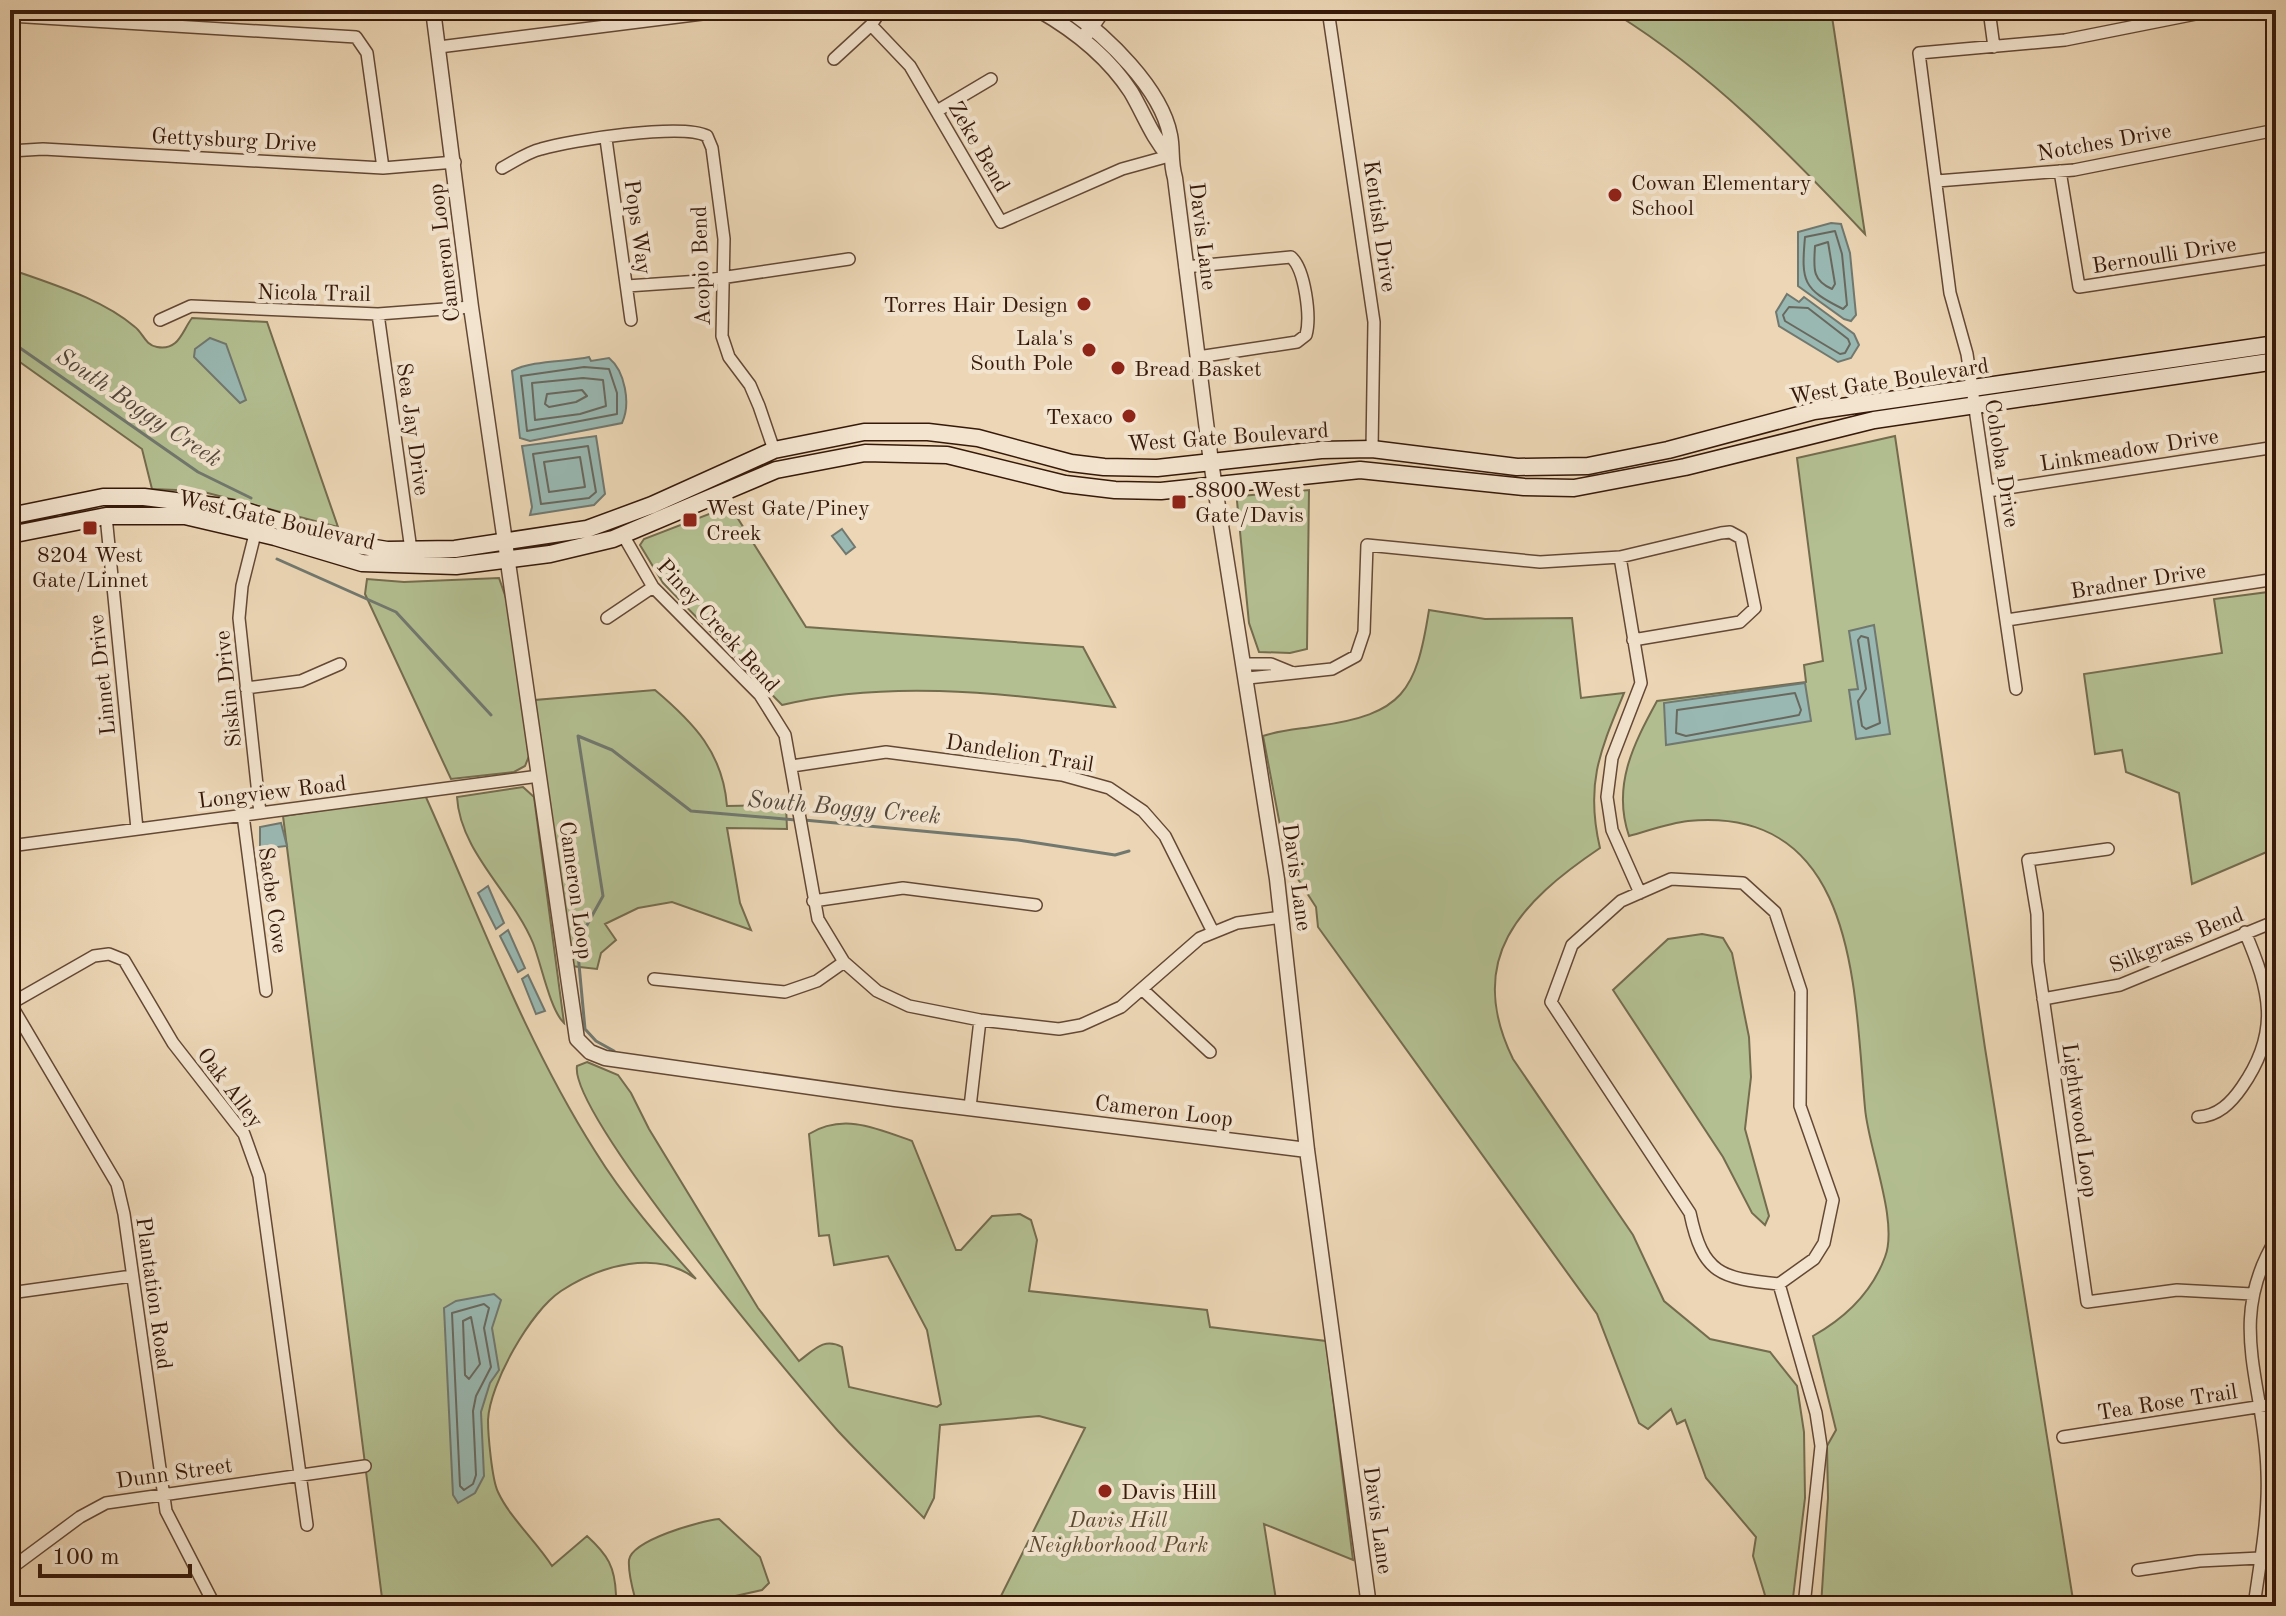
<svg xmlns="http://www.w3.org/2000/svg" width="2286" height="1616" font-family="'Old Standard TT',serif">
<style>
.green{fill:#b3bf91;stroke:#746c4e;stroke-width:2}
.water{fill:#99b8b2;stroke:#71786f;stroke-width:2}
.lines{fill:none;stroke-linecap:round;stroke-linejoin:round}
.shore{stroke:#68685e;stroke-width:2}
.stream{stroke:#71786f;stroke-width:3}
.minor-casing{stroke:#644835;stroke-width:14}
.tertiary-casing{stroke:#644835;stroke-width:17}
.secondary-casing{stroke:#36190a;stroke-width:19}
.minor{stroke:#f3e4cf;stroke-width:11}
.tertiary{stroke:#f3e4cf;stroke-width:14}
.secondary{stroke:#f3e4cf;stroke-width:16}
.poi-dot{fill:#8f2418;stroke:#f3e4cf;stroke-width:3}
.labels{text-anchor:middle;stroke-width:8;stroke-linejoin:round;paint-order:stroke}
.street-label{font-size:22px;fill:#36190a;stroke:#f3e4cf}
.poi-label{font-size:22px;fill:#36190a;stroke:#f3e4cf;text-anchor:start}
.park-label{font-size:22px;font-style:italic;fill:#5c4b32;stroke:#f3e4cf}
.water-label{font-size:24px;font-style:italic;fill:#54493c;stroke:#f3e4cf}
</style>
<rect width="100%" height="100%" fill="#ecd6b5"/>
<filter id="stains"><feTurbulence type="fractalNoise" baseFrequency=".0025" numOctaves="4"/><feColorMatrix values="0 0 0 0 .2 0 0 0 0 .09 0 0 0 0 .02 0 0 0 .5 -.17"/></filter>
<radialGradient id="worn" r=".72"><stop offset=".6" stop-color="#630" stop-opacity="0"/><stop offset="1" stop-color="#630" stop-opacity=".3"/></radialGradient>
<path class="green" d="M1641,10H1831L1865,234C1789,153 1711,73 1616,14Z
M10,269C51,284 101,298 135,327C143,333 145,345 157,347C179,351 182,331 192,318L267,322L338,527L200,491L152,489L142,449L10,355Z
M1895,436L1985,1048L2074,1606H1821L1828,1498L1827,1446L1836,1430L1813,1336C1845,1318 1872,1292 1885,1257C1899,1221 1868,1148 1865,1108C1854,990 1858,805 1688,821C1669,823 1648,831 1629,836C1612,786 1633,745 1657,701L1806,682L1804,665L1823,661L1797,458Z
M1309,490L1307,649L1290,653L1259,652L1249,623L1237,501L1241,496Z
M730,506L806,627L1083,647L1115,707C1003,694 893,679 782,705L663,583L640,545L644,539Z
M499,578L507,601L529,756L525,766L514,772L451,779L365,594L367,579L404,582Z
M2276,591V848L2192,884L2179,793L2126,772L2122,750L2095,754L2084,674L2222,653L2214,599Z
M1429,610L1485,619L1572,618L1581,698L1624,693C1600,751 1585,784 1600,848C1520,902 1464,959 1513,1059L1633,1235L1664,1301L1710,1339L1770,1352L1797,1386L1804,1432L1805,1498L1792,1606L1768,1605L1753,1556L1756,1537L1706,1478L1685,1420L1677,1424L1671,1409L1648,1429L1639,1423L1597,1314L1318,927L1316,907L1287,862L1263,736C1280,730 1300,729 1318,726C1403,714 1416,692 1429,610Z
M655,690C694,723 723,753 727,806L786,805L787,829L727,828L740,903L751,930L672,902L638,908L605,924L616,940L601,953L597,969L571,966L535,700Z
M523,787L534,797L564,1023C550,1010 541,963 533,943C513,894 460,852 457,797Z
M425,795C479,915 524,1039 595,1151C624,1198 660,1239 696,1279C657,1249 601,1265 561,1291C530,1312 490,1383 488,1420C488,1435 492,1480 498,1492C510,1518 536,1541 552,1566L587,1536C608,1555 615,1567 616,1595L605,1606H383L283,816Z
M1702,934L1723,938L1732,953L1749,1037L1751,1077L1745,1129L1769,1216L1765,1225L1752,1213L1723,1157L1613,990L1668,939Z
M587,1062L618,1075L631,1093L649,1129L758,1308L799,1361C814,1350 824,1337 842,1347L849,1387L937,1407L941,1404L927,1330L888,1256L834,1265L829,1235L819,1236L809,1134C843,1113 876,1128 912,1141L956,1250H961L992,1216L1020,1214L1031,1220L1037,1240L1029,1291L1207,1310L1210,1327L1326,1341L1353,1560L1264,1524L1277,1606H996L1085,1428L1039,1416L940,1425L934,1498L924,1518C895,1489 866,1461 838,1431C795,1383 569,1114 577,1066Z
M719,1519L760,1557L769,1583L762,1590L731,1597L713,1606H664L635,1598C632,1587 628,1572 629,1560C632,1540 700,1521 719,1519Z"/>
<path class="water" d="M1831,223L1841,224L1850,253L1856,315L1851,321L1844,319L1798,286V232Z
M1787,294L1799,302L1804,297L1854,334L1859,345L1851,358L1838,362L1779,326L1776,312Z
M210,338L226,344L246,400L240,403L194,357L195,349Z
M589,357L591,361L609,358C625,371 631,404 622,423L530,441L520,438L512,371C532,360 567,362 589,357Z
M596,436L605,494L594,505L530,515L532,507L522,446Z
M842,529L855,547L846,554L832,536Z
M1874,625L1890,734L1856,739L1849,690L1858,689L1849,631Z
M1805,683L1811,721L1666,745L1664,703Z
M281,823L287,846L260,849V827Z
M488,886L504,923L496,929L478,893Z
M508,930L525,968L518,972L500,936Z
M528,975L545,1011L536,1014L522,979Z
M494,1294L501,1300L492,1328L499,1370L490,1383L481,1412L484,1476L475,1493L458,1503L453,1495L444,1308L456,1301Z"/>
<g class="lines">
<path class="shore" d="M1835,231L1842,254L1847,305L1843,309C1803,289 1801,282 1805,237Z
M1828,242L1835,284L1832,289C1811,280 1814,267 1815,246Z
M1789,307L1808,308L1848,339L1850,344L1845,353L1840,354L1785,321L1783,315Z
M584,367L609,369L617,393V414L527,431L521,376Z
M583,378L603,380L606,406L580,414L535,420L532,383Z
M582,390L587,396L576,402L549,407L545,404L547,394Z
M588,446L596,492L589,498L541,504L533,454Z
M580,457L585,487L549,492L544,462Z
M1861,636L1868,638L1880,723L1866,729L1862,726L1858,701L1866,689L1858,640Z
M1795,693L1801,710L1799,715L1686,736L1676,733L1677,710Z
M484,1304L489,1308L484,1328L491,1367L476,1396L473,1411L476,1475L473,1484L464,1490L460,1486L452,1313Z
M471,1317L480,1364L469,1379L465,1375L463,1321Z"/>
<path class="stream" d="M10,341L198,472L251,498
M277,559L396,612L491,715
M804,820L1018,840L1115,855L1129,851
M614,1051L596,1041L585,1029L577,943L603,896L578,736L612,750L691,811L796,820"/>
<defs>
<path id="minor" d="M1328,10L1374,322L1372,449
M1989,10L1994,47
M10,16L356,37L367,53L383,168
M871,25L910,66L1001,222L1122,169L1169,156
M439,47L726,11
M834,59L871,25L881,10
M937,111L991,79
M606,139L631,320
M10,151L43,149L383,168L455,162
M502,168C515,161 528,152 541,149C571,140 682,123 707,136L712,148L724,239L722,336L729,357L750,385L759,406L774,450
M2060,171L2079,287L2276,257
M1937,181L2074,170L2276,130
M1185,267L1291,257C1305,269 1311,317 1306,335L1297,342L1198,357
M627,286L700,281L849,259
M378,314L411,550
M160,320L191,306L378,314L471,307
M1988,491L2276,447
M106,516L137,829
M257,526L242,586L239,618L260,813
M623,535L653,587L760,695L785,735L818,919L844,962L877,991L909,1006L980,1020L1059,1029L1081,1025L1121,1007L1200,938L1237,923L1282,917
M607,618L653,587
M2007,620L2276,579
M1633,640L1740,622L1755,608L1741,538L1730,532L1721,533L1620,557L1641,683L1612,758L1607,797L1612,830L1640,893
M1246,664H1271L1293,673
M1248,678L1332,669L1356,656L1364,632L1367,545L1540,562L1620,557
M246,688L301,681L340,664
M2016,689L1967,354L1950,293L1919,53L2065,40L2216,10
M792,766L886,752L1062,775L1109,788L1143,811L1165,836L1213,932
M243,815L266,991
M10,846L539,776
M2108,849L2028,860L2037,914L2038,962L2087,1302L2177,1290L2252,1294
M813,901L903,888L1036,905
M654,979L785,992L817,981L844,962
M1143,990L1210,1052
M2043,999L2120,985L2276,921
M10,1003L117,1184L124,1214L166,1511L215,1606
M10,1004L94,956L109,954L124,960L173,1043L244,1134L259,1176L307,1525
M970,1107L980,1020
M2198,1117C2218,1116 2231,1103 2242,1087C2281,1031 2270,991 2245,932
M1779,1284L1814,1259L1824,1243L1833,1200L1800,1106L1801,991L1775,912L1743,883L1671,879L1621,901L1572,945L1551,1002L1690,1213C1703,1275 1721,1278 1779,1284L1816,1413L1821,1446L1804,1606
M10,1293L132,1276
M2063,1437L2276,1404
M10,1569L80,1517L106,1503L365,1466
M2138,1570L2199,1561L2260,1558
M194,1606L210,1597
M2254,1606C2260,1562 2269,1516 2267,1472C2265,1384 2225,1322 2276,1239"/>
<path id="tertiary" d="M433,10L471,307L577,1039L590,1052L605,1058L895,1099L1307,1150
M1039,10C1074,30 1109,58 1131,92C1144,114 1152,137 1169,156
M1069,10C1106,36 1161,88 1170,135C1173,149 1170,161 1175,178L1211,462L1277,879L1307,1150L1369,1606
M1087,33L1103,10"/>
<path id="secondary" d="M10,516L103,497H144L239,509L357,545L387,550L455,549L587,529L652,505L774,450L864,432H928L978,438L1071,463L1104,467L1157,468L1321,450L1372,449L1517,467L1588,466L1668,450L1814,411L2276,344
M10,535L106,516H185L275,537L362,563L456,566L550,554L613,539L776,470L865,453L947,455L1065,484L1115,490L1161,491L1360,470L1524,487L1574,488L1685,467L1874,420L2276,361"/>
</defs>
<use href="#minor" class="minor-casing"/>
<use href="#tertiary" class="tertiary-casing"/>
<use href="#secondary" class="secondary-casing"/>
<use href="#minor" class="minor"/>
<use href="#tertiary" class="tertiary"/>
<use href="#secondary" class="secondary"/>
</g>
<g class="poi-dot">
<circle cx="1615" cy="195" r="8"/>
<circle cx="1084" cy="304" r="8"/>
<circle cx="1089" cy="350" r="8"/>
<circle cx="1118" cy="368" r="8"/>
<circle cx="1129" cy="416" r="8"/>
<rect x="1171" y="494" width="16" height="16" rx="4"/>
<rect x="682" y="512" width="16" height="16" rx="4"/>
<rect x="82" y="520" width="16" height="16" rx="4"/>
<circle cx="1105" cy="1491" r="8"/>
</g>
<g class="labels">
<g class="street-label">
<text transform="translate(234 139) rotate(3)" y="8">Gettysburg Drive</text>
<text transform="translate(2104 141) rotate(-10)" y="8">Notches Drive</text>
<text transform="translate(980 146) rotate(60)" y="8">Zeke Bend</text>
<text transform="translate(1381 226) rotate(82)" y="8">Kentish Drive</text>
<text transform="translate(639 227) rotate(82)" y="8">Pops Way</text>
<text transform="translate(1204 236) rotate(83)" y="8">Davis Lane</text>
<text transform="translate(443 253) rotate(-97)" y="8">Cameron Loop</text>
<text transform="translate(2164 254) rotate(-9)" y="8">Bernoulli Drive</text>
<text transform="translate(700 266) rotate(-92)" y="8">Acopio Bend</text>
<text transform="translate(314 292) rotate(1)" y="8">Nicola Trail</text>
<text transform="translate(1889 380) rotate(-9)" y="8">West Gate Boulevard</text>
<text transform="translate(414 429) rotate(82)" y="8">Sea Jay Drive</text>
<text transform="translate(1228 436) rotate(-4)" y="8">West Gate Boulevard</text>
<text transform="translate(2129 449) rotate(-9)" y="8">Linkmeadow Drive</text>
<text transform="translate(2003 463) rotate(81)" y="8">Cohoba Drive</text>
<text transform="translate(277 519) rotate(13)" y="8">West Gate Boulevard</text>
<text transform="translate(2138 580) rotate(-9)" y="8">Bradner Drive</text>
<text transform="translate(719 625) rotate(48)" y="8">Piney Creek Bend</text>
<text transform="translate(101 675) rotate(-96)" y="8">Linnet Drive</text>
<text transform="translate(227 689) rotate(-96)" y="8">Siskin Drive</text>
<text transform="translate(1020 752) rotate(9)" y="8">Dandelion Trail</text>
<text transform="translate(272 791) rotate(-7)" y="8">Longview Road</text>
<text transform="translate(1298 877) rotate(82)" y="8">Davis Lane</text>
<text transform="translate(577 890) rotate(82)" y="8">Cameron Loop</text>
<text transform="translate(274 900) rotate(82)" y="8">Sacbe Cove</text>
<text transform="translate(2176 939) rotate(-22)" y="8">Silkgrass Bend</text>
<text transform="translate(231 1087) rotate(53)" y="8">Oak Alley</text>
<text transform="translate(1164 1110) rotate(7)" y="8">Cameron Loop</text>
<text transform="translate(2081 1120) rotate(82)" y="8">Lightwood Loop</text>
<text transform="translate(155 1293) rotate(82)" y="8">Plantation Road</text>
<text transform="translate(2167 1401) rotate(-9)" y="8">Tea Rose Trail</text>
<text transform="translate(174 1472) rotate(-8)" y="8">Dunn Street</text>
<text transform="translate(1379 1520) rotate(82)" y="8">Davis Lane</text>
</g>
<g class="poi-label">
<text x="1631" y="190">Cowan Elementary<tspan x="1631" dy="25">School</tspan></text>
<text x="1068" y="312" text-anchor="end">Torres Hair Design</text>
<text x="1073" y="345" text-anchor="end">Lala's<tspan x="1073" dy="25">South Pole</tspan></text>
<text x="1134" y="376">Bread Basket</text>
<text x="1113" y="424" text-anchor="end">Texaco</text>
<text x="1195" y="497">8800 West<tspan x="1195" dy="25">Gate/Davis</tspan></text>
<text x="706" y="515">West Gate/Piney<tspan x="706" dy="25">Creek</tspan></text>
<text x="90" y="562" text-anchor="middle">8204 West<tspan x="90" dy="25">Gate/Linnet</tspan></text>
<text x="1121" y="1499">Davis Hill</text>
</g>
<g class="park-label">
<text x="1118" y="1527">Davis Hill<tspan x="1118" dy="25">Neighborhood Park</tspan></text>
</g>
<g class="water-label">
<text transform="translate(139 407) rotate(34)" y="8">South Boggy Creek</text>
<text transform="translate(844 807) rotate(5)" y="8">South Boggy Creek</text>
</g>
</g>
<rect width="2286" height="1616" fill="none" stroke="#ecd6b5" stroke-width="40"/>
<rect x="12" y="12" width="2262" height="1592" fill="none" stroke="#36190a" stroke-width="4"/>
<rect x="20" y="20" width="2246" height="1576" fill="none" stroke="#36190a" stroke-width="2"/>
<path d="M40 1564v12h150v-12" fill="none" stroke="#36190a" stroke-width="4"/>
<text x="52" y="1564" font-size="24" fill="#36190a" stroke="#f3e4cf" stroke-width="6" paint-order="stroke">100 m</text>
<rect width="100%" height="100%" filter="url(#stains)"/>
<rect width="100%" height="100%" fill="url(#worn)"/>
</svg>
